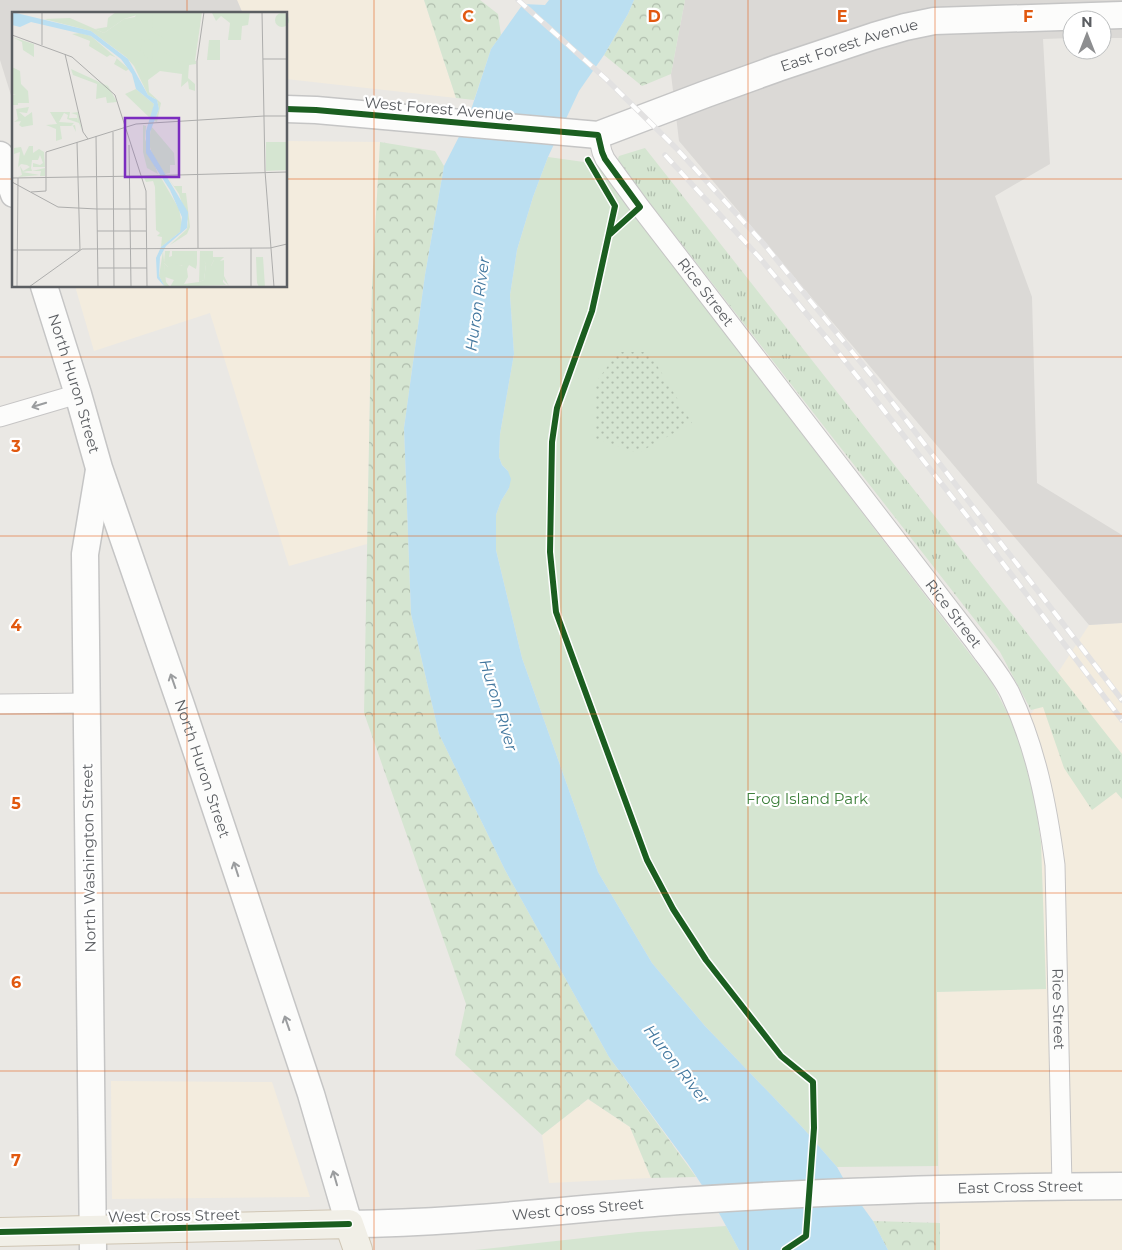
<svg xmlns="http://www.w3.org/2000/svg" width="1122" height="1250" font-family="Montserrat,sans-serif">
<style>
.commercial{fill:#f3ecde}
.industrial{fill:#dbd9d6}
.grass{fill:url(#grass-tufts)}
.forest{fill:url(#forest-crowns)}
.park{fill:#d5e5d1}
.garden{fill:url(#garden-dots)}
.water{fill:#bbdff1}
.lines{fill:none;stroke-linecap:round;stroke-linejoin:round}
.street-casing{stroke:#c6c5c5;stroke-width:21}
.secondary-casing{stroke:#c5c5c5;stroke-width:29}
.primary-casing{stroke:#d0c6b4;stroke-width:30}
.street{stroke:#fcfcfb;stroke-width:19}
.secondary{stroke:#fcfcfb;stroke-width:26}
.primary{stroke:#f1efe7;stroke-width:28}
.rail-casing{stroke:#e2e1e1;stroke-width:5.5}
.rail{stroke:#fff;stroke-width:4;stroke-dasharray:11;stroke-linecap:butt}
.cycleway-casing{stroke:#fff;stroke-width:9}
.cycleway{stroke:#1b5e20;stroke-width:6}
.oneway{stroke:#9b9d9f}
.grid{fill:none;stroke:#e15910;stroke-width:1;stroke-opacity:0.55}
.labels{text-anchor:middle;stroke-width:4.5;stroke-linejoin:round;paint-order:stroke}
.street-label{font-size:15px;fill:#5b5e62;stroke:#fff}
.park-label{font-size:15px;fill:#3e803c;stroke:#fff}
.water-label{font-size:16px;font-style:italic;fill:#43789f;stroke:#fff}
.inset-road{fill:none;stroke:#adadac;stroke-width:1}
.view{fill:#7b2cbf;fill-opacity:0.15;stroke:#7b2cbf;stroke-width:2.5}
.inset-edge{fill:none;stroke:#5b5e62;stroke-width:2.5}
.grid-label{font-size:16px;text-anchor:middle;font-weight:bold;fill:#e15910;stroke:#fff;stroke-width:4.5;stroke-linejoin:round;paint-order:stroke}
</style>
<defs>
<pattern id="grass-tufts" width="24" height="20" patternUnits="userSpaceOnUse" patternTransform="scale(1.25)"><rect width="24" height="20" fill="#d5e5d1"/><path d="M3 7l-1-3M5 7V3M7 7l1-3M15 17l-1-3M17 17v-4M19 17l1-3" fill="none" stroke="#b0bdad"/></pattern>
<pattern id="forest-crowns" width="20" height="18" patternUnits="userSpaceOnUse" patternTransform="scale(1.25)"><rect width="20" height="18" fill="#d5e5d1"/><path d="M2 6a3 3 0 1 1 6 0M12 15a3 3 0 1 1 6 0" fill="none" stroke="#b0bdad"/></pattern>
<pattern id="garden-dots" width="8" height="8" patternUnits="userSpaceOnUse" patternTransform="scale(1.25)"><rect width="8" height="8" fill="#d5e5d1"/><path d="M2 2h.1M6 6h.1" fill="none" stroke="#b0bdad" stroke-width="1.8" stroke-linecap="round"/></pattern>
</defs>
<rect width="100%" height="100%" fill="#eae8e4"/>
<path class="commercial" d="M237,0H424L456,98L286,79V14H243Z
M286,141L380,142L372,286L367,544L289,566L210,313L94,351L75,286H286Z
M1122,623V1250H940L936,992L1046,988L1041,843L1035,801L1018,734L1089,625Z
M111,1081L272,1082L310,1197L112,1199Z
M588,1099L630,1127L651,1178L549,1183L542,1135Z"/>
<path class="industrial" d="M0,0H237L243,14H14V105L0,60Z
M685,0H1122V38H1102V20H1072V38L1043,39L1050,164L995,196L1032,297L1037,483L1122,535V623L1089,625L679,141L671,74Z"/>
<path class="grass" d="M645,148L1122,754V799L1116,792L1092,810L1064,768L1043,707L1031,710L1000,652L617,161L619,156Z"/>
<path class="forest" d="M424,0H480L498,14L501,35L491,49L474,100L456,98Z
M634,0H685L671,74L642,86L604,55L628,14Z
M380,142L435,151L444,166L425,275L404,428L411,614L439,734L505,870L609,1057L696,1177L651,1178L630,1127L588,1099L542,1135L455,1055L466,1004L364,713L372,285Z
M873,1221L940,1223V1250H888Z"/>
<path class="park" d="M548,157L584,162L600,169L992,683L1018,734L1035,801L1041,843L1046,989L937,992L938,1166L837,1167L803,1128L705,1026L652,963L598,872L522,658L496,550V515L501,501L509,488L508,471L502,465L499,457L500,434L514,354L510,295L517,250L533,197Z
M726,1226L739,1250H475L638,1232Z"/>
<path class="garden" d="M618,352H649L692,423L638,453L594,438V385Z"/>
<path class="water" d="M549,0H634L628,14L604,55L579,91L548,157L533,197L517,250L510,295L514,354L500,434L499,457L502,465L508,471L511,479L509,488L501,501L496,515V550L522,658L598,872L652,963L705,1026L803,1128L837,1167L847,1185L873,1221L888,1250H739L713,1202L688,1164L609,1057L505,870L439,734L411,614L404,428L425,275L444,166L468,119L491,49L523,4L545,5Z"/>
<g class="lines">
<defs>
<g id="street">
<path id="s1" d="M598,135L602,152L605,159L640,207L975,642C986,658 1001,675 1010,693C1036,748 1047,805 1055,865L1062,1186"/>
<path d="M0,417L78,394"/>
<path d="M0,704L87,703"/>
</g>
<g id="secondary">
<path id="s2" d="M286,109L316,110L598,135L706,94L778,68L874,36L905,27L934,21L1122,15"/>
<path d="M0,155L14,194"/>
<path id="s3" d="M44,286L78,394L99,468L181,705L311,1094L349,1224C460,1223 569,1209 679,1201C826,1191 975,1187 1122,1186"/>
<path d="M93,1250L85,554L99,470"/>
</g>
<path id="primary" d="M0,1232L349,1224L358,1250"/>
</defs>
<use href="#street" class="street-casing"/>
<use href="#secondary" class="secondary-casing"/>
<use href="#primary" class="primary-casing"/>
<use href="#street" class="street"/>
<use href="#secondary" class="secondary"/>
<use href="#primary" class="primary"/>
<defs>
<path id="rail" d="M518,0L606,79L676,148L763,243L872,376L1122,700
M665,155L759,257L830,342L967,516L1122,720"/>
</defs>
<use href="#rail" class="rail-casing"/>
<use href="#rail" class="rail"/>
<defs>
<path id="cycleway" d="M286,109L316,110L598,135L602,152L605,159L640,207L610,234
M588,160L615,206L592,311L557,408L552,442L550,552L556,612L647,860L673,909L706,960L781,1056L813,1082L814,1128L806,1236L785,1250
M0,1232L349,1224"/>
</defs>
<use href="#cycleway" class="cycleway-casing"/>
<use href="#cycleway" class="cycleway"/>
</g>
<defs><path id="oneway-shaft" d="M-6 0H5M1.5-3L5.5 0L1.5 3" fill="none" stroke-width="1.6" stroke-linecap="round" stroke-linejoin="round" transform="scale(1.25)"/></defs>
<g class="oneway">
<use href="#oneway-shaft" transform="translate(39 405) rotate(163)"/>
<use href="#oneway-shaft" transform="translate(173 681) rotate(-109)"/>
<use href="#oneway-shaft" transform="translate(236 869) rotate(-108)"/>
<use href="#oneway-shaft" transform="translate(287 1023) rotate(-109)"/>
<use href="#oneway-shaft" transform="translate(335 1178) rotate(-106)"/>
</g>
<path class="grid" d="M187,0V14M374,0V1250M561,0V1250M748,0V1250M935,0V1250M0,179H14M286,179H1122M187,286V1250M0,357H1122M0,536H1122M0,714H1122M0,893H1122M0,1071H1122"/>
<g class="labels">
<g class="street-label">
<text dy="5" stroke="none"><textPath href="#s2" startOffset="580">East Forest Avenue</textPath></text>
<text transform="translate(439 109) rotate(5)" y="5">West Forest Avenue</text>
<text dy="5" stroke="none"><textPath href="#s1" startOffset="192">Rice Street</textPath></text>
<text dy="5" stroke="none"><textPath href="#s3" startOffset="102">North Huron Street</textPath></text>
<text dy="5" stroke="none"><textPath href="#s1" startOffset="598">Rice Street</textPath></text>
<text dy="5" stroke="none"><textPath href="#s3" startOffset="508">North Huron Street</textPath></text>
<text transform="translate(89 858) rotate(-91)" y="5">North Washington Street</text>
<text dy="5" stroke="none"><textPath href="#s1" startOffset="1018">Rice Street</textPath></text>
<text dy="5" stroke="none"><textPath href="#s3" startOffset="1659">East Cross Street</textPath></text>
<text dy="5" stroke="none"><textPath href="#s3" startOffset="1216">West Cross Street</textPath></text>
<text transform="translate(174 1216) rotate(-1)" y="5">West Cross Street</text>
</g>
<g class="park-label">
<text x="807" y="804">Frog Island Park</text>
</g>
<g class="water-label">
<text transform="translate(477 304) rotate(-82)" y="6">Huron River</text>
<text transform="translate(499 705) rotate(73)" y="6">Huron River</text>
<text transform="translate(677 1064) rotate(52)" y="6">Huron River</text>
</g>
</g>
<g transform="translate(12 12)">
<rect width="275" height="275" fill="#eae8e4"/>
<path d="M104,0H125V3L112,7L92,21L83,17L95,15L96,6ZM0,25L22,32V45L11,38L10,30ZM59,57L96,74L105,90L95,91L94,85L84,87L85,72L61,63ZM17,95L15,101L7,100L13,105L20,100L21,113L10,115L7,113L9,109L2,110L6,107L4,97ZM38,100H58L57,106H65L66,110L65,103L59,101L66,100L70,119L67,111L55,107L56,103L52,101L47,110L62,111L59,114L63,113L64,120L61,114H48L50,127L44,129V117L34,113L45,112ZM17,134H21V141L27,137L32,140L33,155H21V151L28,153L31,151L28,143L26,148H20L19,156L20,159L33,156V164H28L29,159H16L10,160L28,163L6,165L10,163L8,154L11,159L18,155L15,153L9,152L6,155L8,140L2,142V136L9,135L12,144ZM153,239H158L157,245L160,244V239H185V252L156,255L152,251ZM188,239H201V245H212L208,249L212,248V264L217,274L199,254L202,248L191,245L194,252L192,268L187,270Z" fill="#d5e5d1"/>
<path d="M125,0H159L170,49H184V52L177,53L176,66L183,72V79L177,77L176,69L169,75L170,62L148,59L136,68L137,80L149,91L145,110L142,109L147,97L145,88L136,83L122,54L114,45L79,19L32,7L58,6L92,21L112,7L123,5ZM238,0L236,13L230,14L229,28H216L218,11L209,4L204,9L200,1ZM263 8a7 7 0 1 1 14 0a7 7 0 1 1-14 0ZM68,21L79,24L117,57L114,59L102,52L105,46L98,43L95,45L77,34L78,29L60,22ZM124,77L142,92L139,107L113,82ZM131,113L134,114L133,127L146,162L135,156L131,140ZM155,164L162,174H170V181H174L178,215L175,222L158,233L175,217L176,210L167,182ZM188,242L199,243L202,248L199,254H206V261H211V270L214,273L158,275L162,268L153,265L152,251L156,255L160,251L170,254L173,248L185,252L184,257L177,253L175,257L176,265L172,272L187,270L192,268L194,252ZM244,245H251L253,275H247L245,271Z" fill="#d5e5d1"/>
<path d="M137,21L157,53L136,47L128,37Z" fill="#d5e5d1"/>
<path d="M140,0H190L183,49L141,50ZM197,28H208V48H195Z" fill="#d5e5d1"/>
<path d="M126,0H140L141,19L152,27L148,38L173,54H141V28L126,27ZM0,55L8,59L9,72L16,79L17,91H6V82V93H1L0,83L4,82H0ZM139,114L162,141L163,153H158V161L153,162L142,148L137,132ZM254,130H275V158L254,159ZM148,164L167,197L170,212L168,220L149,235L150,225L145,224L148,221L144,218L143,175L141,169L134,170L132,166ZM151,239L154,270L158,275H153L147,264Z" fill="#d5e5d1"/>
<path d="M0,0L79,19L116,47L136,83L145,88L147,97L138,120V137L176,200L175,216L154,234L148,245L147,264L153,275L145,266L144,246L149,235L168,220L170,205L158,178L134,141V119L142,92L124,77L120,62L109,47L79,24L19,10L8,15L0,13Z" fill="#bbdff1"/>
<path class="inset-road" d="M250,0L253,159L262,275M0,23L60,45L103,83L134,179L135,275M30,33V0M53,42L71,120L76,127L124,112L252,104M251,47H275M252,104H275M101,120L102,275M84,124L86,275M117,133L119,275M130,164L275,160M0,166L130,164M0,170L46,195L85,197M19,180L34,179V140L76,127M85,197H134M85,219H134M186,236L185,49L192,0M239,236V275M0,238H68L65,130M86,256H135M5,275L6,166M17,275L70,237L258,236L275,232"/>
<path class="view" d="M113,106H167V165H113Z"/>
<rect width="275" height="275" class="inset-edge"/>
</g>
<g class="grid-label">
<text x="468" y="22">C</text>
<text x="654" y="22">D</text>
<text x="842" y="22">E</text>
<text x="1028" y="22">F</text>
<text x="16" y="452">3</text>
<text x="16" y="631">4</text>
<text x="16" y="809">5</text>
<text x="16" y="988">6</text>
<text x="16" y="1166">7</text>
</g>
<g transform="translate(1087 35)"><circle r="24" fill="#ffffff" stroke="#bdbfc0"/>
<path d="M0-4L9 19L0 12L-9 19Z" fill="#8d8e90"/>
<text y="-8" font-size="14" font-weight="bold" text-anchor="middle" fill="#5b5e62">N</text>
</g>
</svg>
